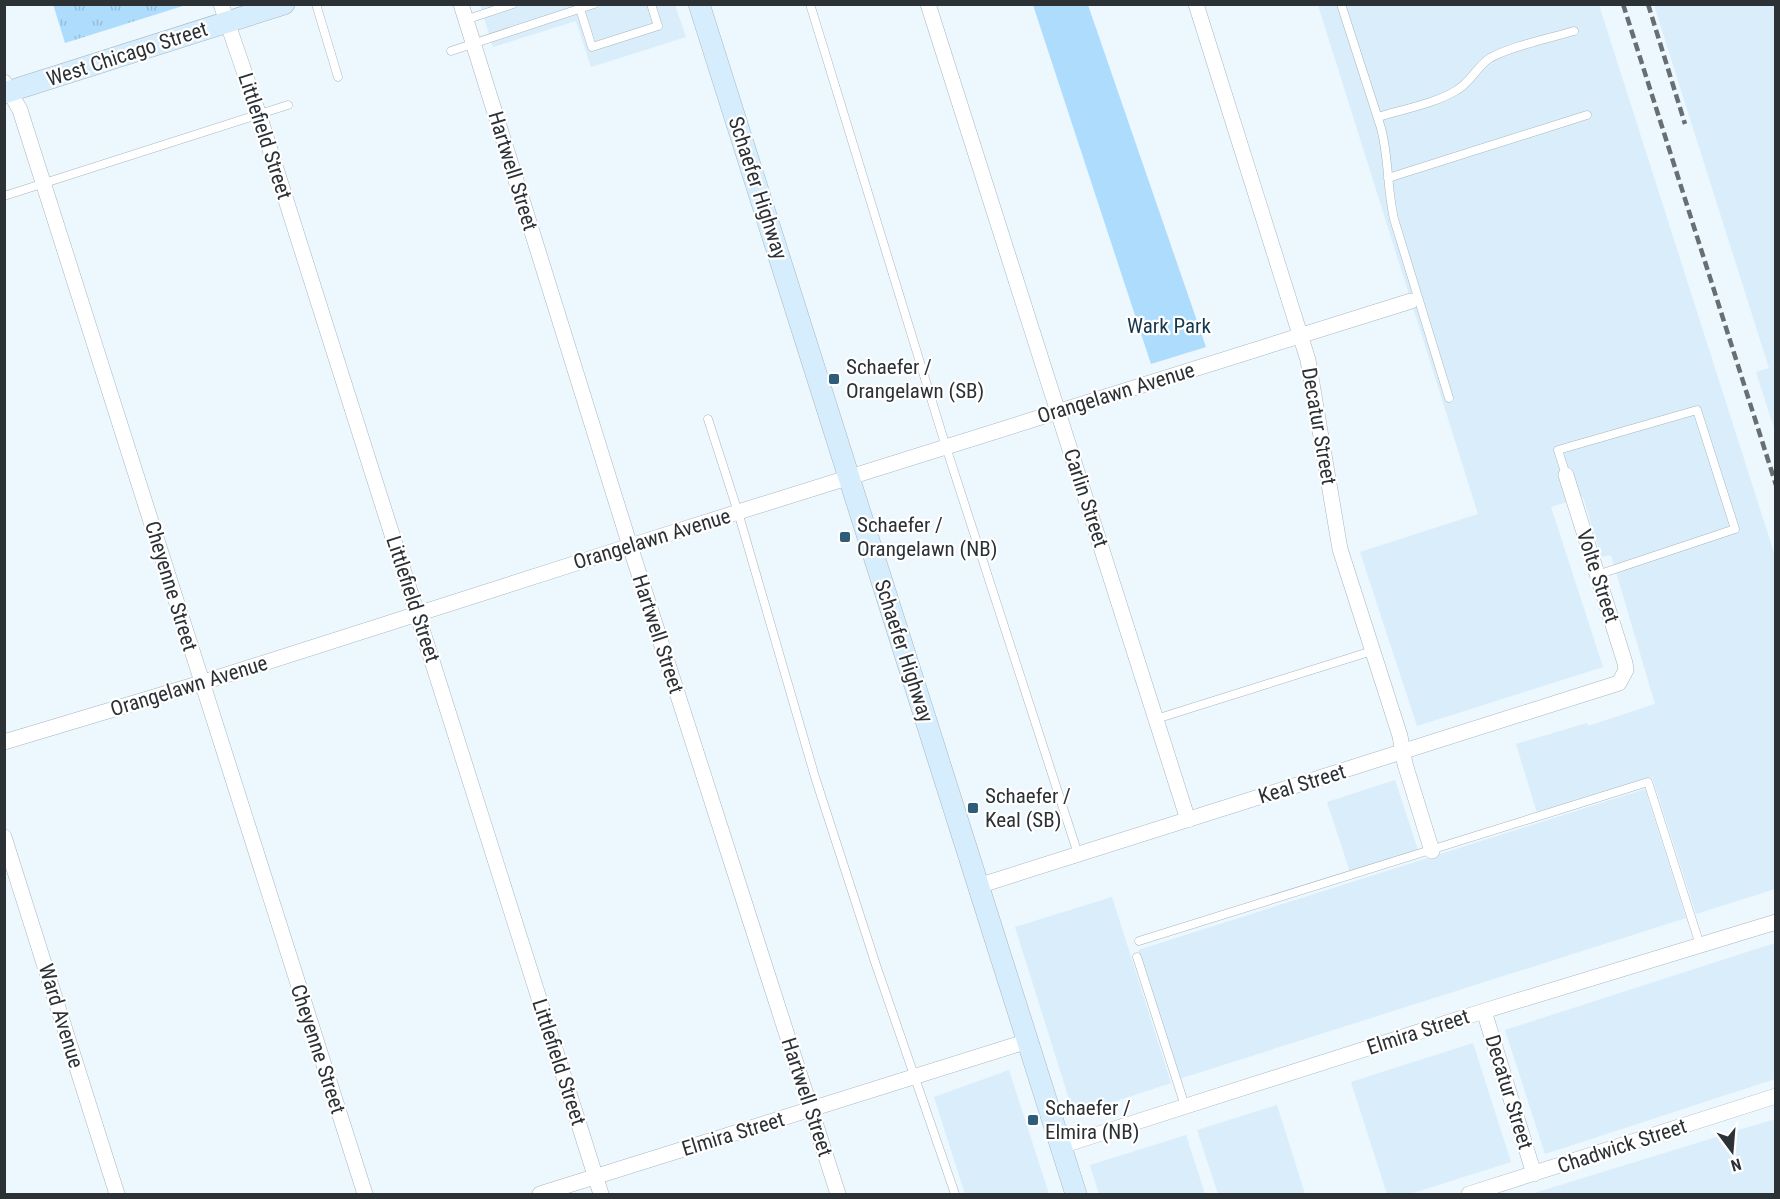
<svg xmlns="http://www.w3.org/2000/svg" width="1780" height="1199" font-family="'Roboto Condensed',sans-serif">
<style>
.built{fill:#d9edfb}
.grass{fill:url(#grass-tufts)}
.park{fill:#aedcfd}
.lines{fill:none;stroke-linecap:round;stroke-linejoin:round}
.lane-casing{stroke:#a9b6be;stroke-width:9}
.street-casing{stroke:#a9b6be;stroke-width:16}
.secondary-casing{stroke:#a9b6be;stroke-width:22}
.lane{stroke:#fff;stroke-width:8}
.street{stroke:#fff;stroke-width:15}
.secondary{stroke:#d5edfd;stroke-width:21}
.rail{stroke:#686f74;stroke-width:4.5;stroke-dasharray:9 4.5;stroke-linecap:butt}
.poi-dot{fill:#2e5d7c;stroke:#fff;stroke-width:2}
.labels{text-anchor:middle;stroke-width:4.5;stroke-linejoin:round;paint-order:stroke}
.street-label{font-size:21px;fill:#2c3135;stroke:#fff}
.park-label{font-size:21px;fill:#14374d;stroke:#fff}
.poi-label{font-size:21px;fill:#2c3135;stroke:#fff;text-anchor:start}
</style>
<defs>
<pattern id="grass-tufts" width="24" height="20" patternUnits="userSpaceOnUse" patternTransform="scale(1.5)"><rect width="24" height="20" fill="#aedcfd"/><path d="M3 7l-1-3M5 7V3M7 7l1-3M15 17l-1-3M17 17v-4M19 17l1-3" fill="none" stroke="#96bdd9"/></pattern>
</defs>
<rect width="100%" height="100%" fill="#ecf7fe"/>
<path class="built" d="M480,5H675L686,37L591,67L576,21L493,47Z
M1318,5H1599L1775,556V889L1696,914L1652,777L1537,813L1516,744L1587,723L1588,726L1655,704L1611,555L1601,557L1583,497L1551,507L1603,667L1417,726L1360,552L1478,514Z
M1654,5H1775V431L1756,372L1769,368Z
M1395,780L1419,853L1351,875L1327,802Z
M1645,789L1686,918L1179,1079L1138,950Z
M1112,897L1171,1083L1074,1115L1015,927Z
M1775,943V1079L1545,1154L1505,1030Z
M1473,1043L1511,1162L1410,1194H1387L1351,1082Z
M1009,1070L1049,1194H965L934,1097Z
M1277,1105L1305,1194H1218L1197,1130Z
M1775,1119V1194H1531Z
M1186,1135L1205,1194H1099L1090,1165Z"/>
<path class="grass" d="M53,4H186V5L65,43Z"/>
<path class="park" d="M1033,5H1088L1206,347L1151,364Z"/>
<g class="lines">
<defs>
<path id="lane" d="M316,4L338,77
M810,4L946,447L1078,854
M1341,4L1381,128C1389,158 1387,189 1394,219L1449,398
M580,9L592,47L658,26L651,4
M465,20L513,4
M451,51L594,4
M1378,117C1404,109 1434,104 1457,90C1471,82 1477,66 1490,58C1511,46 1551,38 1574,31
M1388,178L1587,115
M4,196L288,105
M708,419L738,512L815,777L876,965L955,1194
M1566,475L1558,450L1697,410L1735,529L1597,575
M1156,719L1372,651
M1139,941L1648,782L1700,945
M1137,957L1185,1106"/>
<path id="street" d="M221,4L259,115L601,1194
M461,4L630,546L838,1194
M928,4L1188,820
M1196,4L1308,360L1340,549L1400,736L1405,764L1432,851
M4,82L20,110L365,1194
M4,742L201,683L630,546L1411,301
M4,837L117,1194
M978,886L1619,683L1626,670L1625,663L1566,475
M1484,1011L1534,1174
M1061,1146L1484,1011L1776,922
M540,1194L1028,1041
M1469,1194L1776,1096"/>
<path id="secondary" d="M699,4L1076,1194
M4,93L284,4"/>
</defs>
<use href="#lane" class="lane-casing"/>
<use href="#street" class="street-casing"/>
<use href="#secondary" class="secondary-casing"/>
<use href="#lane" class="lane"/>
<use href="#street" class="street"/>
<use href="#secondary" class="secondary"/>
<path class="rail" d="M1623,4L1776,485
M1648,4L1685,124"/>
</g>
<g class="poi-dot">
<rect x="828" y="373" width="12" height="12" rx="3"/>
<rect x="839" y="531" width="12" height="12" rx="3"/>
<rect x="967" y="802" width="12" height="12" rx="3"/>
<rect x="1027" y="1114" width="12" height="12" rx="3"/>
</g>
<g class="labels">
<g class="street-label">
<text transform="translate(127 54) rotate(-18)" y="7">West Chicago Street</text>
<text transform="translate(265 136) rotate(72)" y="7">Littlefield Street</text>
<text transform="translate(513 171) rotate(73)" y="7">Hartwell Street</text>
<text transform="translate(758 188) rotate(72)" y="7">Schaefer Highway</text>
<text transform="translate(1116 393) rotate(-17)" y="7">Orangelawn Avenue</text>
<text transform="translate(1319 426) rotate(80)" y="7">Decatur Street</text>
<text transform="translate(1086 498) rotate(72)" y="7">Carlin Street</text>
<text transform="translate(652 539) rotate(-17)" y="7">Orangelawn Avenue</text>
<text transform="translate(1598 576) rotate(72)" y="7">Volte Street</text>
<text transform="translate(171 586) rotate(73)" y="7">Cheyenne Street</text>
<text transform="translate(413 599) rotate(72)" y="7">Littlefield Street</text>
<text transform="translate(658 634) rotate(72)" y="7">Hartwell Street</text>
<text transform="translate(904 651) rotate(72)" y="7">Schaefer Highway</text>
<text transform="translate(189 686) rotate(-17)" y="7">Orangelawn Avenue</text>
<text transform="translate(1302 784) rotate(-17)" y="7">Keal Street</text>
<text transform="translate(61 1016) rotate(73)" y="7">Ward Avenue</text>
<text transform="translate(1418 1032) rotate(-18)" y="7">Elmira Street</text>
<text transform="translate(318 1049) rotate(72)" y="7">Cheyenne Street</text>
<text transform="translate(559 1062) rotate(72)" y="7">Littlefield Street</text>
<text transform="translate(1509 1092) rotate(73)" y="7">Decatur Street</text>
<text transform="translate(807 1097) rotate(72)" y="7">Hartwell Street</text>
<text transform="translate(733 1134) rotate(-17)" y="7">Elmira Street</text>
<text transform="translate(1622 1146) rotate(-18)" y="7">Chadwick Street</text>
</g>
<g class="park-label">
<text x="1169" y="333">Wark Park</text>
</g>
<g class="poi-label">
<text x="846" y="374">Schaefer /<tspan x="846" dy="24">Orangelawn (SB)</tspan></text>
<text x="857" y="532">Schaefer /<tspan x="857" dy="24">Orangelawn (NB)</tspan></text>
<text x="985" y="803">Schaefer /<tspan x="985" dy="24">Keal (SB)</tspan></text>
<text x="1045" y="1115">Schaefer /<tspan x="1045" dy="24">Elmira (NB)</tspan></text>
</g>
</g>
<rect width="1780" height="1199" fill="none" stroke="#2c3135" stroke-width="12"/>
<g transform="translate(1732 1151) rotate(164)" stroke="#ffffff" stroke-width="4.5" paint-order="stroke">
<path d="M0-4.5L10 22L0 15L-10 22Z" fill="#2c3135"/>
<text y="-9" font-size="16" font-weight="bold" text-anchor="middle" fill="#2c3135">N</text>
</g>
</svg>
